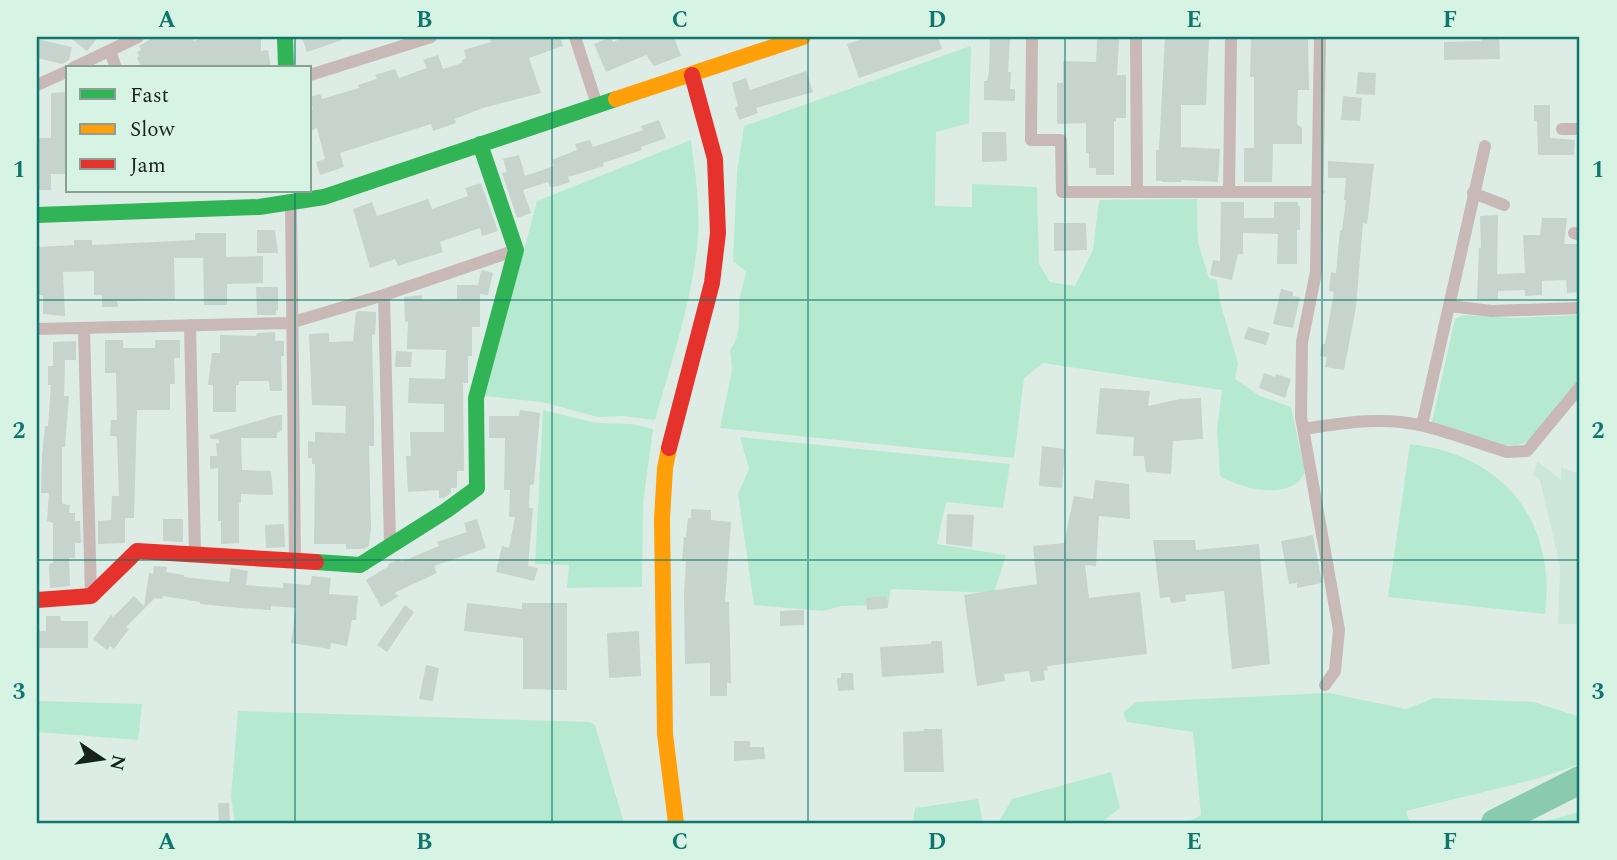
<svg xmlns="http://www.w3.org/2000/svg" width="1617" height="860" font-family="Spectral,serif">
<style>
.built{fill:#cce7da}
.green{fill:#b5ead1}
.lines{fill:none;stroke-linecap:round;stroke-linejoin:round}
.river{stroke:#8acbae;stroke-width:28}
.building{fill:#c7d3cd}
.street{stroke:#c8b8b6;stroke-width:12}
.fast{stroke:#30b455;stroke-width:16}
.slow{stroke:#ff9f0a;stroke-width:16}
.jam{stroke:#e5322d;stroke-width:16}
.grid{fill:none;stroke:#0f766e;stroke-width:2;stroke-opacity:0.55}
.neatline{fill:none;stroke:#0f766e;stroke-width:2.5}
.grid-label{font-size:23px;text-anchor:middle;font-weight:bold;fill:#0f766e}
</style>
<rect width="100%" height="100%" fill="#ddede5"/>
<path class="built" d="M1538,462L1561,480V467L1579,474L1580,479V624H1558L1560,566L1540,480L1533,474Z"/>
<path class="green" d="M971,46L969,123L936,132L935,206L972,207V184L1037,187L1039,264L1050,282L1075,286L1093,250L1099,200L1197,199L1198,243L1209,278L1217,280L1220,302L1238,363L1235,379L1260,396L1291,407L1305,472C1292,502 1241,489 1220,476L1217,429L1222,390L1043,363L1024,378L1014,458L720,428L732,370L730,350C740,338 739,321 739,306C739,296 744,283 746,272L733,261L737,172L744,126Z
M691,140C695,171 700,204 698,236C693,299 672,359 655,420L623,416L598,417L542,402L485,396L537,201Z
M1463,315L1515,318L1580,315V380L1533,436C1530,438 1528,441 1524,443C1505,452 1456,432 1435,426L1432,422L1455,319Z
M543,410L596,423L632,424L653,429L643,503L642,587L567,588L569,565L535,564Z
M740,437L1010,464L1003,508L946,502L937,544L1006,555L994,593L891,589L888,605L841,606L823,611L754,605L738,494L749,469Z
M1410,444C1503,454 1557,521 1545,614L1388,597Z
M1329,693L1406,709L1434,698L1534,702L1580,717V764L1536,779L1406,811L1410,823H1186L1201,815L1193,732L1127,722L1123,713L1136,702Z
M37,701L142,704L138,740L37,732Z
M238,711L590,722L595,725L624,823H235L231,797Z
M1111,772L1120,808L1101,823H998L1012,799Z
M978,799L983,823H913L915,808Z
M1580,812V823H1539Z"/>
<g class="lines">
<path class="river" d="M1495,823L1580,780"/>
</g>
<path class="building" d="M69,37H98L87,51Z
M154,37H192L194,41L204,37H261V51L268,50L271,68H142L137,58L139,56L137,52L141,50L139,46Z
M302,37H342V40L307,52Z
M489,37H560L563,46L529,58L541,93L483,108L455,119L456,123L433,131L431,124L340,153L344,167L320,175L316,162L325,159L317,128L310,131V110L313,109L310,97L320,94L322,99L359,88L358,85L377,79L375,75L395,69L399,78L427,68L423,60L438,55L443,69L462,63V60L466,58L464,50L491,42Z
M611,37L613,42L625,37H674L681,56L654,66L646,55L606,72L594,44Z
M868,37H938L942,49L859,78L847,44Z
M990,37H1010L1008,72H1011L1010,89H1015V101L984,100V81H987L989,72Z
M1165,37H1209L1206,105H1181V147L1220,149L1218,182L1181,180V182H1162V181H1156V150H1159Z
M1251,37H1308L1309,90H1298L1297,124L1302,128V144H1273L1272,182H1244V148H1254V77H1250Z
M1499,37L1500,59L1444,60V42L1481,41V38Z
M1097,38L1119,39L1117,75H1126V118H1116V121H1114V175H1096V168H1089V153H1086V123L1057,124V83H1063V61L1096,62Z
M37,39L72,47L69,60L62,64L37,58Z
M806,71L813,92L756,108L758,113L739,120L735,108L738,106L732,83L746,78L750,90Z
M1358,72L1376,73L1375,95L1356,94Z
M68,92V174H51V190H37V138H51V93Z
M1343,96L1362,98L1360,121L1341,120Z
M1534,105H1550V138L1575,140L1574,155H1538L1537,121H1534Z
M659,120L666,138L641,147L642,150L603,163L604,166L568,177L570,182L558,186L550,187L548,182L523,190L531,213L517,218L502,173L507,172L503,159L519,155L525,176L554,166L552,160L577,150L575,144L590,140L593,147L643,130L641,126Z
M982,132H1006L1007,161L982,162Z
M1328,161L1374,164L1367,224L1363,223L1356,307L1344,370L1325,367L1327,357L1320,356L1322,344H1325L1334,292L1329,291L1331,272L1336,273L1340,230H1342L1346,200H1344L1346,178H1328Z
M481,183L498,231L482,236L480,228L440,242L443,252L398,266L395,259L370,268L353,209L372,202L377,216L428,199L432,209L468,196L465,188Z
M1221,202H1244V218H1274V202H1298V206H1300V230H1297V264H1277L1278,234L1243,233V254H1238L1232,280L1210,275L1213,260L1220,261Z
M1498,215L1497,274L1525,273L1523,235H1540L1542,218H1567L1564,244H1580V292L1567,293L1566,280L1542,281V295L1525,296V290L1498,291V300L1477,299L1479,248H1481L1480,216Z
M1054,223H1086L1087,250L1054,251Z
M257,230H275L278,253H257Z
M195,233H226V257L263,256V283L227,284V305H204L203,258H174L175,300L117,301L118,307H102V295H94V271L63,272L65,316L43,314V295H37V247L74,245V240H92V245L195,240Z
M483,270L493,273L488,295L480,294V327H472V356H468V383H463L464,471H457V488H451V493L444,498H439V490L408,492L406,456H411L410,432H444V404L408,403L409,378L445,379L446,350L407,349L408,321L405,322L404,297L422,295V300L457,299V285H478L481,271Z
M256,287H278V310H276V315H257Z
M1281,289L1293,292V296L1300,297L1293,328L1273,324Z
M359,311L376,312V318L375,334L372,335L374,422V446H369L371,528L369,546L364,549H346V544H314L315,464H312V458H308V441L315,442V432L345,433L346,406L312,405L309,334L329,333V342L353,341L356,312Z
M1248,327L1270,333L1266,345L1244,339Z
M275,332V341H284V356H281L282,391H270L269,381H239V385H236V412H213V385H208L212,353H220V335L256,336L257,333Z
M105,340H123V348H155V340H180V358H174L175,384H170V410H137L134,518H125V543L98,544V521L111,520L112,496H119L117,439L116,436H110L111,420H117L116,373H105Z
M76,341V360H65L64,396H69L65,447H62V502L63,504L70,505L69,513H75V521H80L81,543H75V558H69L70,586L50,588L49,564L53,563V523L47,521L49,493H41L42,455L45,426H48L51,385H48V366H53V342Z
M396,351L412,352L411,367H395Z
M1264,373L1275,377L1276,374L1291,379L1285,398L1259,388Z
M1100,388L1150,391L1148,406L1180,399L1201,398L1203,439L1173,441L1171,474L1146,472L1144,456H1133L1134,437L1096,434Z
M520,410L540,413L534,484L530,485L529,508H533L528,566L538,568L534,581L496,572L502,546L509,548L515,517H509L510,490H504L505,438H489V416H519Z
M282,415V430L277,433V438H241L242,470L271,471L273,495L241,494V503H239V543L221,544V521H218V468L210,469V456H217L216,443H219V439H210V435L274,416Z
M1042,446L1065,449L1062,488L1039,486Z
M1095,480L1129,484L1130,519L1099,516L1096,566L1085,565L1089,598L1140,592L1147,654L1047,666L1048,670L1044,671L1045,680L1031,682L1029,671L1004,674L1005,681L977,686L964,595L1037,584L1033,546L1064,543L1074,496L1093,499Z
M691,509L711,510V520L731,522L725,602H729L731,683H727V696H710V663L685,664L684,593L686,561H682L684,537H686L688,518H691Z
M947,514L974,515L972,547L946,544Z
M163,519H183V542L163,541Z
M477,519L486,548L434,566L437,573L394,593L399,596L381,607L366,580L389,566L388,564L400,559L401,562L439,546L437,542L467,532L464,523Z
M284,524L285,547L266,548L265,525Z
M1313,535L1322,583L1297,588V583L1289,584L1281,541Z
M1153,540H1195L1196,550L1259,544L1270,664L1232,669L1224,591L1185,595L1186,601L1171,603L1170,597L1160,598Z
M154,566L167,567L166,572L184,575V577L229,582L231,568L248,571L246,585L283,588V583L310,585L312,576L331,578L329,594L358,596L356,620H352L347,646L331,643L330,649L291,643L296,608L271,606V610L240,608L200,604V602L163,596L162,599L155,598L126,627L129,629L114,649L110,646L107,650L93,639L111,615L113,617L134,596L144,606L149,573L153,574Z
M887,596L888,608L867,610L866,598Z
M467,603L522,609V603H567V690L523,689V638L464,631Z
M405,605L414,612L387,652L377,645Z
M804,610V625L780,626V611Z
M46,616H60L61,621H88V648H37V631H46Z
M639,631L641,676L609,678L607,633Z
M931,641H942L944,673L882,677L880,647L931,644Z
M426,665L439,668L433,701L419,699Z
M841,673H853L854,690L838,691L837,678H841Z
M924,729H942L944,772H904L903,732L924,731Z
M734,741H750V747H764L765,759L734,761Z
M218,803H229L230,823H219Z"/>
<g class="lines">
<path class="street" d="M575,37L597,105
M1032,37L1031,140H1061L1062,192H1318
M1136,37L1137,192
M1320,37L1316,272L1302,342L1301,417L1339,630L1335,671L1325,685
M110,51L116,68
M73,68L138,37
M310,75L431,37
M37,85L68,71
M1562,129H1580
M1229,192L1231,37
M1473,193L1504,205
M291,203L295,562
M1574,233L1580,235
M384,295L390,544
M1449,306L1485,146
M190,325L195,554
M37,329L290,323L384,295L516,250
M84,329L91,596
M1422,425L1449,306L1492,311L1580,308
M1304,429C1343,423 1384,416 1424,426C1452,433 1480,444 1507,452L1527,451L1580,387"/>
<path class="fast" d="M285,37L286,68
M37,215L259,207L324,197L616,99
M316,562L360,565L447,510L477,488L476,398L516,250L480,144"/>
<path class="slow" d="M616,99L803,37
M669,448L665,468L662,519L665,734L676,823"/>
<path class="jam" d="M669,448L712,283L718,233L715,159L692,75
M37,600L91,596L137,551L316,562"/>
</g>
<path class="grid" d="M295,37V68M552,37V823M808,37V823M1065,37V823M1322,37V823M295,191V823M37,300H1580M37,560H1580"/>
<rect width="1617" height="860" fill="none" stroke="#d7f3e4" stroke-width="77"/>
<rect x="66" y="66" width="245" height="126" fill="#d7f3e4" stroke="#8ba095" stroke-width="2"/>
<rect x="80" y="89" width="35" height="10" fill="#30b455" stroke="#8ba095" stroke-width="2"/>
<text x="130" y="102" font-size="21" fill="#18231e">Fast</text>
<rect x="80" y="124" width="35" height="10" fill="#ff9f0a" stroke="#8ba095" stroke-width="2"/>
<text x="130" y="136" font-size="21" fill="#18231e">Slow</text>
<rect x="80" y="159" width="35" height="10" fill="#e5322d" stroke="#8ba095" stroke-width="2"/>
<text x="130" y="172" font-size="21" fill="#18231e">Jam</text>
<g transform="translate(102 759) rotate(103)" stroke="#d7f3e4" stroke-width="5" paint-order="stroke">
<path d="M0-5L12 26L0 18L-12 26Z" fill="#18231e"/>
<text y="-10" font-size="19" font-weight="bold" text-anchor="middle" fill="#18231e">N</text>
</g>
<rect x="38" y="38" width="1540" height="784" class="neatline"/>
<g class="grid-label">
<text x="167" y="27">A</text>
<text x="424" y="27">B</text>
<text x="680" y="27">C</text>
<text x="937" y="27">D</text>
<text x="1194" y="27">E</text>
<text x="1450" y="27">F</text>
<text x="19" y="177">1</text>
<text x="1598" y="177">1</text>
<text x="19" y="438">2</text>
<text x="1598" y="438">2</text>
<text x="19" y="699">3</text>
<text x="1598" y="699">3</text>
<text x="167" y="849">A</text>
<text x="424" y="849">B</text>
<text x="680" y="849">C</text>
<text x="937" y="849">D</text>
<text x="1194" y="849">E</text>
<text x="1450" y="849">F</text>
</g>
</svg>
